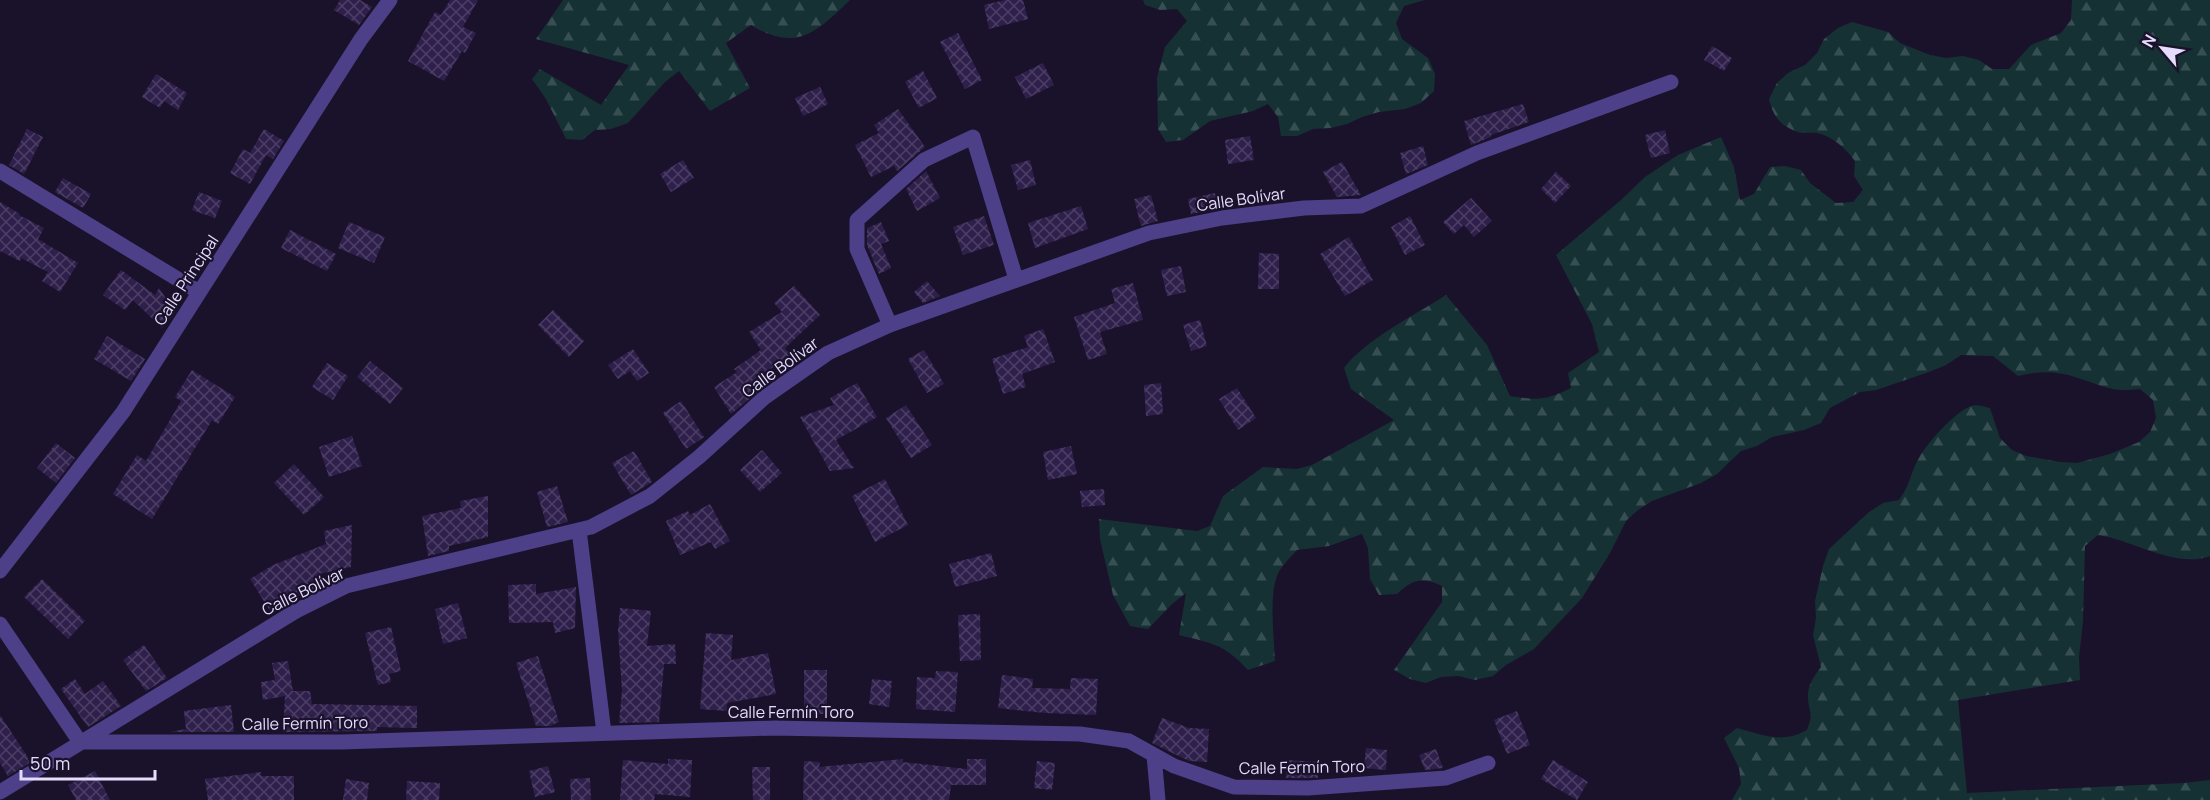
<svg xmlns="http://www.w3.org/2000/svg" width="2210" height="800" font-family="Manrope,sans-serif">
<style>
.forest{fill:url(#forest-firs)}
.building{fill:url(#building-cross-hatch)}
.lines{fill:none;stroke-linecap:round;stroke-linejoin:round}
.minor{stroke:#4d3f88;stroke-width:15}
.labels{text-anchor:middle;stroke-width:4.5;stroke-linejoin:round;paint-order:stroke}
.street-label{font-size:16px;fill:#e6ddfe;stroke:#1a122b}
</style>
<defs>
<pattern id="forest-firs" width="22" height="20" patternUnits="userSpaceOnUse" patternTransform="scale(1.5)"><rect width="22" height="20" fill="#153134"/><path d="M5 1l3.5 6h-7zM16 11l3.5 6h-7z" fill="#374e52"/></pattern>
<pattern id="building-cross-hatch" width="8" height="8" patternUnits="userSpaceOnUse" patternTransform="scale(1.5)"><rect width="8" height="8" fill="#2e1f4b"/><path d="M0 0l8 8M0 8l8-8" fill="none" stroke="#4c3f66"/></pattern>
</defs>
<rect width="100%" height="100%" fill="#1a122b"/>
<path class="forest" d="M563,0H850C817,32 796,53 751,25L726,43L750,88L710,111L679,71L665,82L628,123L611,129L595,130L582,140L566,139L546,99L532,79L540,69L601,105L629,65L536,39Z
M1143,0H1425L1404,6L1396,23L1402,39L1428,58L1435,74L1434,91L1421,103L1405,109L1379,112L1362,117L1347,124L1331,128L1313,129L1297,136H1281L1278,117L1268,104L1253,111L1210,121L1183,140L1166,142L1158,129L1157,78L1165,47L1187,21L1177,9L1160,10L1145,5Z
M2072,0H2210V556C2176,569 2133,540 2098,535L2085,546L2083,621L2079,657L2080,680L1958,700L1967,793L2184,783L2210,780V800H1732L1741,784L1739,768L1724,738L1737,728C1763,735 1782,744 1807,730C1814,711 1809,715 1808,698C1807,686 1814,676 1821,667L1813,635L1816,618L1815,601L1823,566L1829,549L1869,512L1883,503L1899,500C1911,484 1910,473 1919,458C1928,442 1954,413 1971,406C1977,404 1984,407 1990,408L2000,438L2012,450L2026,456L2060,462L2077,463L2110,454L2139,442L2150,432L2156,418L2153,400L2140,389C2111,393 2102,385 2075,377C2056,371 2037,371 2018,376L1993,356L1961,355L1946,365L1929,372L1876,390L1860,392L1830,408L1821,423L1804,430L1772,437L1757,446L1741,451L1717,474L1701,483L1652,501L1638,510L1626,521L1610,553L1582,598L1534,649L1506,665L1493,676L1475,680L1458,676L1441,677L1426,683L1410,679L1394,670L1442,602V586C1422,577 1413,579 1397,594L1379,595L1370,579L1368,548L1362,534L1329,546L1297,550C1290,558 1281,566 1277,576C1269,597 1274,638 1275,661L1248,670C1224,644 1212,643 1179,635L1186,593L1172,604L1148,629L1130,626L1113,595L1100,539L1099,519L1197,531L1210,526L1223,496L1263,467L1297,469L1312,465L1394,420L1351,389L1344,368C1366,339 1415,315 1446,295L1487,345L1510,396C1537,400 1545,401 1571,388L1568,373L1599,352L1592,324L1556,255L1621,200L1645,177L1678,155L1721,137L1734,167L1740,200L1754,194L1770,167L1785,166L1801,170L1810,183L1836,203L1853,202L1863,190L1854,176L1855,161C1845,148 1834,137 1817,133C1811,132 1804,134 1798,132C1780,126 1773,116 1769,99L1777,83L1788,73L1805,65L1817,53L1824,39L1838,28L1852,22L1888,32L1900,43L1930,55L1946,58L1963,56L1979,60L1992,69H2009L2031,45L2061,33L2071,20Z"/>
<path class="building" d="M340,0H360L372,7L359,25L334,10Z
M450,0H478L463,27L476,33L465,53L462,51L444,81L408,61L435,12L441,15Z
M1005,0H1023L1028,19L989,29L984,5Z
M958,33L982,80L965,89L940,42Z
M1712,46L1732,58L1724,71L1704,60Z
M1043,63L1054,85L1026,99L1015,77Z
M923,71L937,98L919,108L905,82Z
M156,74L187,93L178,110L164,101L160,108L142,97Z
M820,87L828,104L803,116L795,98Z
M1523,104L1529,122L1491,135V137L1471,145L1464,121Z
M898,109L925,147L897,171L894,166L871,177L855,145L879,133L874,125Z
M27,129L43,137L24,174L9,165Z
M264,129L284,141L273,159L266,155L250,184L230,173L243,149L250,153Z
M1665,130L1670,153L1651,158L1645,135Z
M1250,136L1254,160L1228,164L1225,140Z
M1423,146L1428,165L1406,174L1400,153Z
M683,160L694,178L671,192L660,174Z
M1030,160L1036,185L1018,190L1011,165Z
M1342,162L1361,195L1337,197L1323,172Z
M926,171L940,198L917,211L906,189Z
M1556,172L1571,186L1555,203L1541,189Z
M63,178L91,194L83,208L55,192Z
M199,192L222,201L215,218L192,210Z
M1215,193L1218,209L1191,214L1188,199Z
M1151,195L1158,221L1141,226L1134,199Z
M1471,198L1492,221L1474,237L1464,225L1454,234L1443,222Z
M0,202L20,214L19,215L44,228L38,239L78,263L60,292L42,281L48,272L21,258L20,261L0,251Z
M1081,206L1088,229L1035,248L1028,223Z
M984,216L994,245L963,255L953,227Z
M1410,216L1425,245L1405,255L1391,227Z
M349,222L385,237L374,263L338,248Z
M881,222L889,241L881,244L891,268L879,274L867,245V228Z
M290,230L336,254L327,271L281,248Z
M1349,237L1373,280L1345,296L1320,254Z
M1259,253L1279,254V289H1258Z
M1181,266L1186,292L1167,296L1161,270Z
M121,270L155,295L159,288L175,312L162,328L133,300L125,310L103,295Z
M927,281L940,296L923,303L914,292Z
M1133,283L1143,320L1100,332L1107,354L1088,360L1074,317L1115,303L1111,289Z
M794,286L820,315L785,348L791,356L764,373L770,382L731,414L714,387L737,372L734,369L761,350L749,332L782,312L774,303Z
M553,310L584,341L569,357L538,325Z
M1200,320L1207,346L1191,351L1183,325Z
M1043,329L1055,362L1022,374L1026,387L1003,394L992,359L1028,347L1024,336Z
M107,336L145,359L131,381L94,359Z
M633,349L649,373L637,381L630,371L618,379L608,365Z
M924,350L944,384L927,393L908,359Z
M370,361L403,388L390,404L357,377Z
M327,363L348,376L333,400L312,387Z
M192,370L235,397L218,424L212,420L152,519L113,494L137,455L146,461L181,401L175,397Z
M857,383L877,417L836,440L854,468L830,471L800,417L834,405L830,398Z
M1161,383L1163,414L1146,416L1144,385Z
M1237,388L1256,418L1238,430L1219,399Z
M681,401L704,437L686,449L663,413Z
M906,405L932,445L911,458L886,418Z
M352,436L362,466L329,477L319,447Z
M56,443L75,458L56,483L37,468Z
M1071,446L1077,474L1048,480L1043,452Z
M762,450L782,473L760,492L740,470Z
M634,451L652,482L631,495L612,463Z
M294,464L324,497L304,515L274,483Z
M885,479L908,525L875,542L852,496Z
M557,486L568,522L547,527L537,492Z
M1104,489L1105,505L1082,507L1080,491Z
M488,496V537L449,546V551L428,556L422,516L461,508L460,501Z
M710,504L730,541L715,549L711,542L680,555L666,521L688,511L690,515Z
M352,525L351,567L319,574L323,586L291,599L293,602L272,614L250,579L273,565L326,544L324,531Z
M991,553L997,576L955,587L949,564Z
M42,579L85,621L68,639L24,597Z
M536,584V594L576,587L575,628L555,633L553,622L509,623L508,585Z
M458,603L467,638L443,644L435,609Z
M620,608L651,611L647,646L675,644L676,664H664L659,722L619,723L622,691L618,630Z
M980,614L981,660L960,661L958,615Z
M391,627L401,671L389,674L391,682L378,685L365,633Z
M706,633L733,635L731,660L768,653L776,694L727,703V711L700,709Z
M144,645L167,678L146,691L123,660Z
M538,656L559,722L550,726H536L516,663Z
M288,661L293,691H310L312,704L417,706V728L377,727V731L283,732L285,696L263,700L261,682L275,680L272,663Z
M804,670H827V714H804Z
M936,671L958,672L955,712L916,709L917,677L935,678Z
M1002,675L1033,679L1032,688L1070,689L1071,678L1098,679L1096,715L1045,713L998,708Z
M75,679L85,694L103,681L121,706L88,727L61,689Z
M872,679L892,681L889,707L869,704Z
M231,705L234,732H170L186,729L184,711Z
M1517,711L1530,745L1507,754L1494,720Z
M0,715L31,762L8,776L0,763Z
M1162,718L1189,728L1209,729L1207,762L1189,761L1152,743Z
M1366,748L1387,750L1386,770L1364,768Z
M1436,749L1443,768L1425,770L1419,755Z
M668,759L692,760L690,797L655,794L654,800H620L623,760L668,764Z
M903,759V762L967,769V759H986V785H951L949,800H803L804,761L820,762L819,767Z
M1287,760L1318,762V778H1286Z
M1553,760L1588,782L1577,800L1541,779Z
M1037,761L1055,763L1052,790L1034,788Z
M548,766L555,792L535,797L529,771Z
M752,767H770V800H753Z
M95,771L110,800H76L68,785Z
M261,772V776H294V800H208L205,779Z
M590,778L591,800H571L570,779Z
M346,779L369,783L367,800H343Z
M407,781L440,783L439,800H406Z"/>
<g class="lines">
<path class="minor" d="M0,171L199,292
M890,325L857,249V220L924,160L973,137L1016,279
M579,530L604,733
M0,571L123,412L361,39L390,0
M0,624L80,742H342L774,728L1080,734L1129,741L1174,766L1234,787L1308,788L1446,778L1488,763
M1154,755L1158,800
M0,792L296,611L346,586L591,527L650,496L699,457L765,397L828,353L890,325L1149,233L1222,218L1304,208L1361,206L1477,153L1671,82"/>
</g>
<g class="labels">
<g class="street-label">
<text transform="translate(1241 199) rotate(-8)" y="6">Calle Bolívar</text>
<text transform="translate(186 280) rotate(-57)" y="6">Calle Principal</text>
<text transform="translate(780 367) rotate(-36)" y="6">Calle Bolívar</text>
<text transform="translate(303 591) rotate(-26)" y="6">Calle Bolívar</text>
<text x="791" y="718">Calle Fermín Toro</text>
<text transform="translate(305 723) rotate(-1)" y="6">Calle Fermín Toro</text>
<text transform="translate(1302 767) rotate(-1)" y="6">Calle Fermín Toro</text>
</g>
</g>
<g transform="translate(2162 48) rotate(299)" stroke="#1a122b" stroke-width="4.5" paint-order="stroke">
<path d="M0-4.5L10 22L0 15L-10 22Z" fill="#e6ddfe"/>
<text y="-9" font-size="16" font-weight="bold" text-anchor="middle" fill="#e6ddfe">N</text>
</g>
<path d="M21 770v9h134v-9" fill="none" stroke="#e6ddfe" stroke-width="3"/>
<text x="30" y="770" font-size="18" fill="#e6ddfe" stroke="#1a122b" stroke-width="4.5" paint-order="stroke">50 m</text>
</svg>
